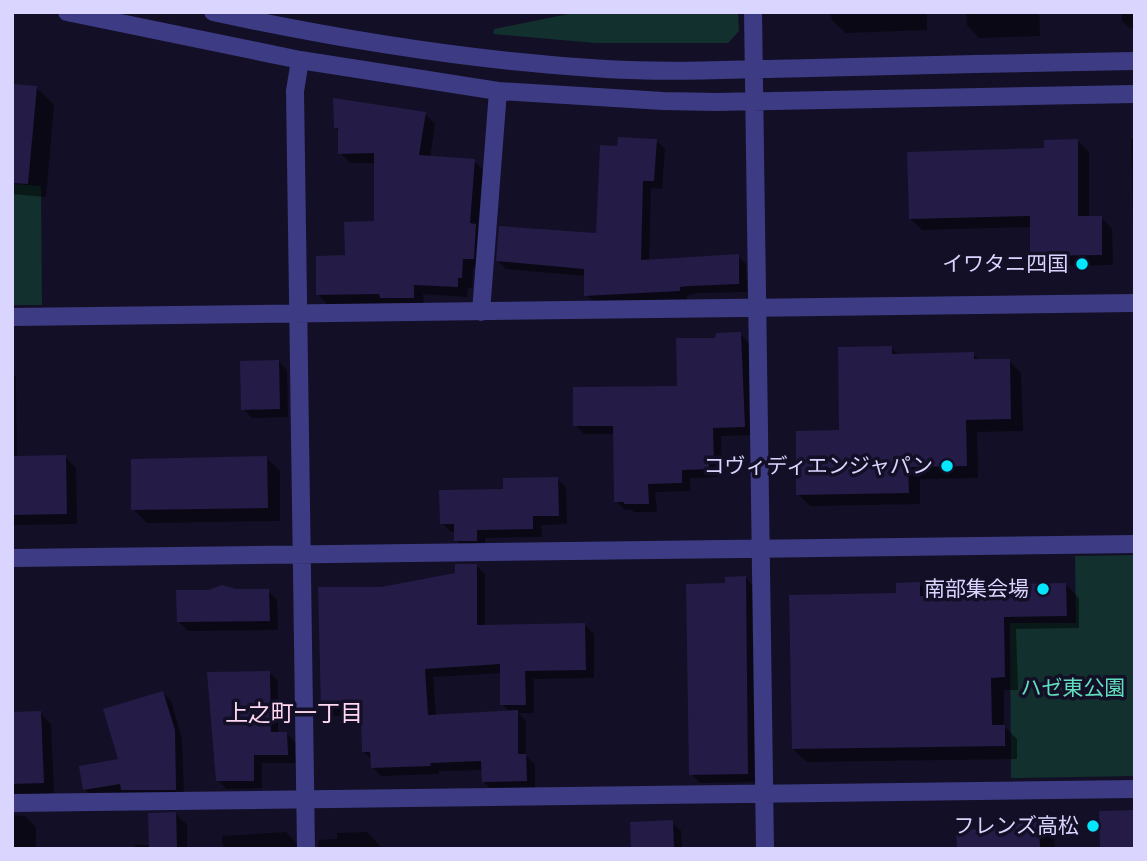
<svg xmlns="http://www.w3.org/2000/svg" width="1147" height="861" font-family="'Asap Condensed','Noto Sans JP',sans-serif">
<style>
.green{fill:#12302e}
.shadow{fill:#0007;fill-rule:evenodd}
.building{fill:#241c46}
.lines{fill:none;stroke-linecap:round;stroke-linejoin:round}
.minor{stroke:#3d3b84;stroke-width:18}
.poi-dot{fill:#04e6fb;stroke:#130f26;stroke-width:2.5}
.labels{text-anchor:middle;stroke-width:7;stroke-linejoin:round;paint-order:stroke}
.poi-label{font-size:21px;fill:#d9d5fe;stroke:#130f26;text-anchor:end}
.park-label{font-size:21px;fill:#61debd;stroke:#130f26}
.neighbourhood-label{font-size:23px;fill:#fed7f0;stroke:#130f26}
</style>
<rect width="100%" height="100%" fill="#130f26"/>
<path class="green" d="M578,12H738L739,31L728,43H595L493,34L494,29Z
M12,184L41,186L42,305H12Z
M1135,555V776L1011,778L1010,623H1076L1075,556Z"/>
<path class="shadow" d="M830,12H927V30L846,33L832,20Z
M966,12H1039L1040,36L979,38L967,25Z
M1122,12H1135V28H1130L1122,21Z
M12,86L37,88L54,105L46,197L12,194Z
M425,114L435,124L430,158L474,161L484,171L483,269L473,268L472,288H468L467,297L423,294L424,307L328,305L318,294L376,223V163H350L340,153V132L336,128Z
M1131,139H1135V229L1133,227Z
M656,140L665,149L662,189L651,188L649,261L738,256L746,264L747,292L699,293L687,295V299L595,303L586,295V276L506,269L498,261L597,235L619,148Z
M1078,141L1089,152V218L1101,217L1112,229L1113,265L1043,266L1032,255L1031,227L922,230L911,219L1045,150Z
M740,334L749,343L752,435L721,436L722,472H717V477L690,478V491L655,492L657,512H634L632,510H625L616,501L615,434H584L575,425L679,388L717,339Z
M891,348L899,355L973,354L980,361H1009L1021,373L1023,431L977,432L978,478L920,479V504L810,506L798,494L840,432Z
M278,361L287,370L288,417L252,418L243,409Z
M12,373L16,377L17,458L65,457L76,468L77,524L12,525Z
M266,458L280,471V521L147,523L133,509Z
M557,479L566,488L567,524L541,525L542,537L485,538V549H465L456,540V532H451L442,523L505,491Z
M476,565L485,574V627L585,625L594,634V678L534,679V713H518L526,721V756L535,765V790H492L483,781V770L439,771V774L381,776L372,767V760L364,752L362,714L332,716L323,707L382,589L457,574ZM501,673L502,704L510,712L436,716L433,677ZM367,703L368,707L329,709V705Z
M746,578L754,587L756,782L700,783L691,774L727,584Z
M919,584L933,598L1017,596L1066,585L1079,598V628L1016,629L1018,690H1004V726L1017,739V759L807,762L793,749L898,594Z
M236,591H268L277,600L278,630L188,631L179,622Z
M270,673L278,681V734H287L295,742L296,763H262V788L226,789L218,780Z
M163,693L171,701L182,739L184,797L131,798L126,793L93,798L85,790L120,761Z
M40,713L51,724L54,793L35,794L18,803L12,813V714Z
M176,814L187,825V849H135V845H151Z
M12,815L25,816L36,827V849H12Z
M672,822L681,831L682,849H633Z
M1043,824L1054,835L1055,849H963L1010,829V825Z
M286,832L302,849H223L222,836Z
M367,832L383,849H318L319,840L337,839V833Z"/>
<path class="building" d="M12,84L37,86L28,184L12,183Z
M333,98L426,112L419,155L475,159L470,223L476,224L474,259H463L462,278H458V287L414,285V298H380L379,294L316,295V256L345,255L344,222L374,221V153L338,154V128H334Z
M618,137L657,139L654,181H643L641,260L739,254V284L689,286L680,287V291L584,296V269L496,261L499,226L596,233L600,145L617,146Z
M1078,139V216H1102V255L1030,256V216L909,219L907,152L1044,148V140Z
M741,332L745,427L713,428L714,464H709V469L682,470V483L648,484L649,504H624V502H614L613,426H573V387L677,386L676,338H715L716,333Z
M892,346V354L974,352V359H1010L1011,419L966,420L967,466L908,467L909,493L796,495V431L839,430L838,347Z
M279,360L280,409L241,410L240,361Z
M66,455L67,514L12,515V456Z
M267,456L268,508L131,510V459Z
M558,477L559,516H533V529L477,530V541H454V524H440L439,490L503,489V478Z
M455,564H477V625L585,623L586,670L525,671L526,705H500V664L425,669L428,715L518,710V754H526L527,781L482,782L481,761L430,763L431,766L371,768L370,752H362L361,714H359V706L321,707L318,587H381L455,573Z
M746,576L748,774L689,775L686,584L725,583V577Z
M920,582V596L1015,594V584L1066,583L1067,616L1004,617L1005,677L991,678L992,725H1005V746L792,749L789,595L896,593V583Z
M222,585L236,589H269L270,621L177,622L176,590H208Z
M270,671L271,732H287L288,755H254V781H216L207,672Z
M163,691L175,730L176,790H121L120,784L83,790L79,766L118,759L103,709Z
M41,711L44,783L12,784V712Z
M1135,810V849H1100L1099,811Z
M176,812L177,849H149L148,813Z
M673,820L674,849H631L630,822Z
M1039,822L1040,849H957L956,830L1008,828V823Z"/>
<g class="lines">
<path class="minor" d="M67,12L300,60L498,91L663,101L717,102L1135,94
M213,12C342,40 474,61 606,69C674,73 743,69 812,68C920,65 1027,63 1135,61
M753,12L765,849
M300,60L295,91L306,849
M481,312L498,91
M12,317L1135,303
M12,558L1135,544
M12,803L1135,789"/>
</g>
<g class="poi-dot">
<circle cx="1082" cy="264" r="7"/>
<circle cx="947" cy="466" r="7"/>
<circle cx="1043" cy="589" r="7"/>
<circle cx="1093" cy="826" r="7"/>
</g>
<g class="labels">
<g class="poi-label">
<text x="1068" y="271">イワタニ四国</text>
<text x="933" y="473">コヴィディエンジャパン</text>
<text x="1029" y="596">南部集会場</text>
<text x="1079" y="833">フレンズ高松</text>
</g>
<g class="park-label">
<text x="1073" y="695">ハゼ東公園</text>
</g>
<g class="neighbourhood-label">
<text x="294" y="721">上之町一丁目</text>
</g>
</g>
<rect width="1147" height="861" fill="none" stroke="#d9d5fe" stroke-width="28"/>
</svg>
